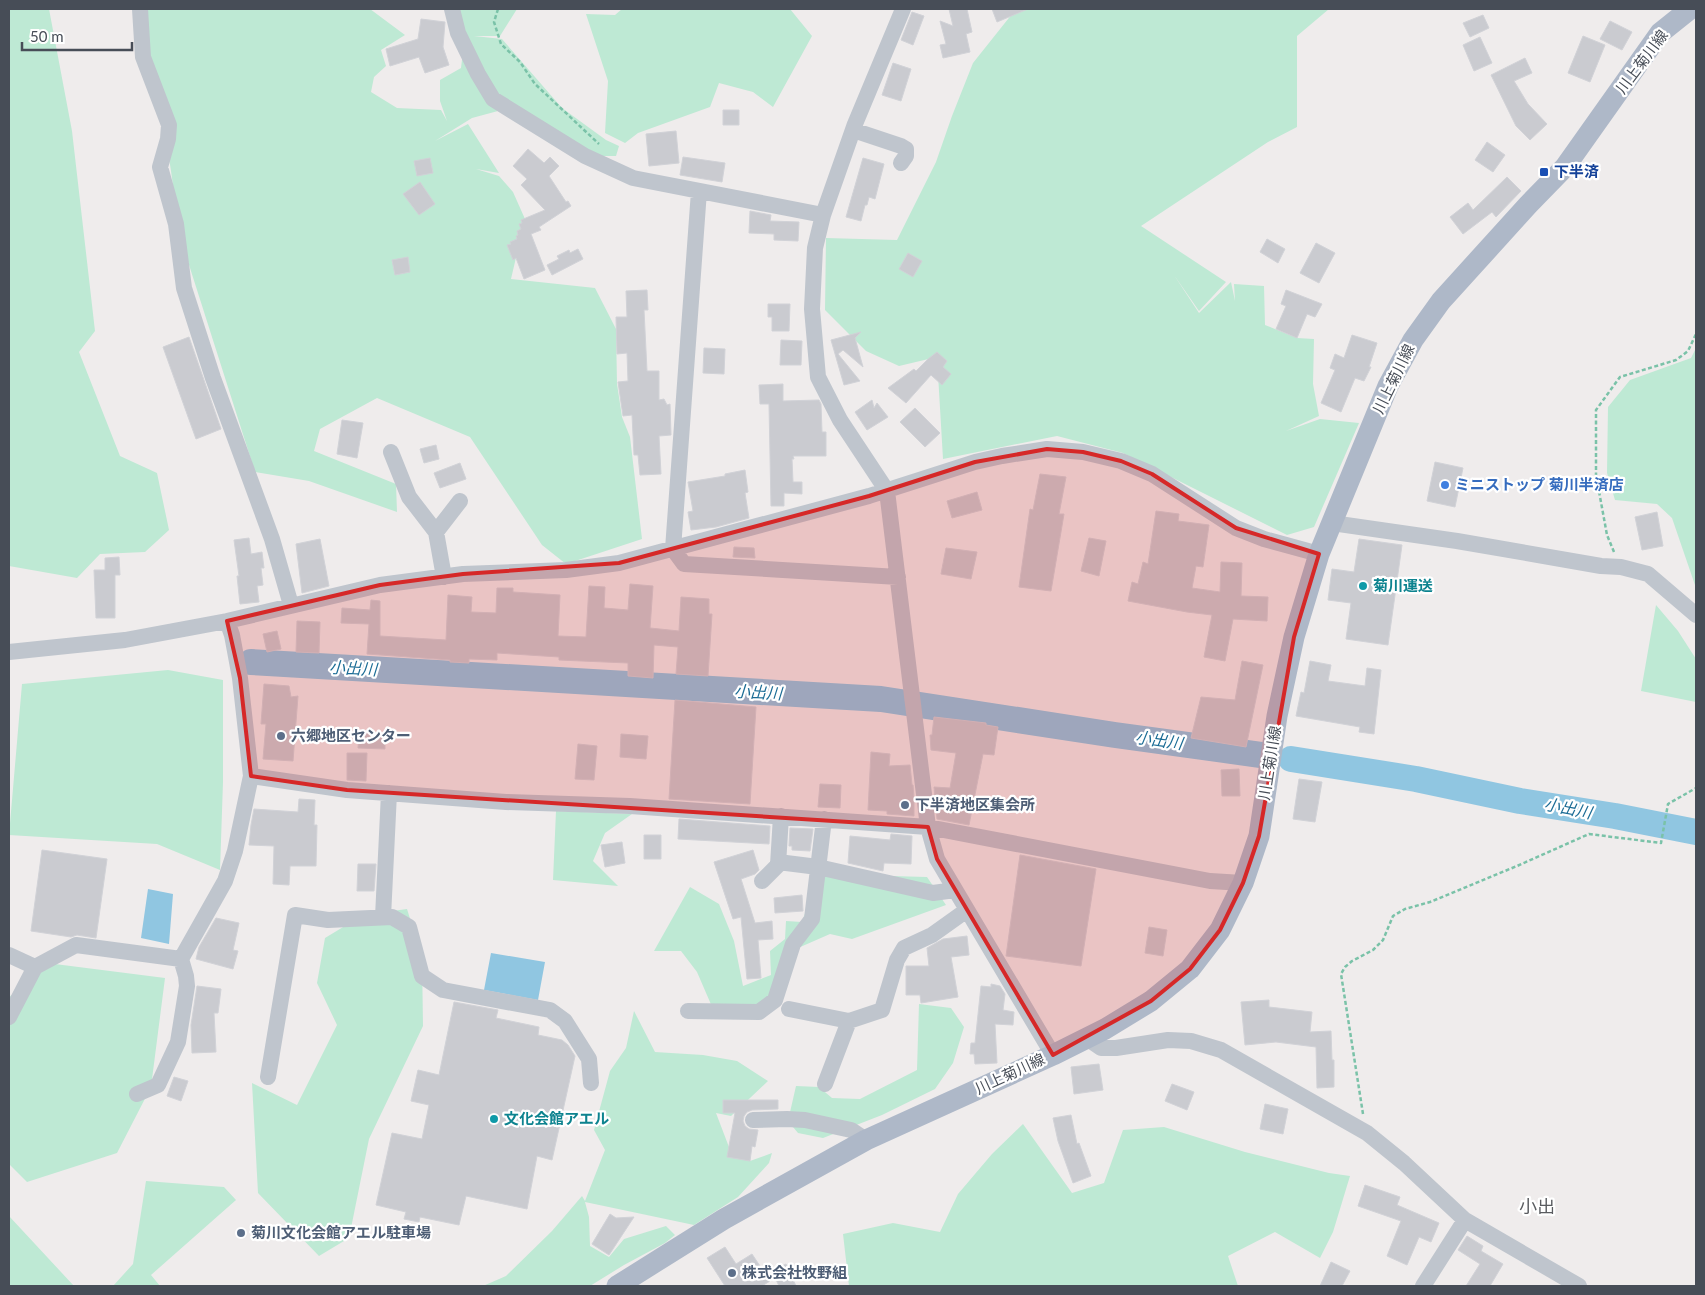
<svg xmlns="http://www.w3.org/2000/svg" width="1705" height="1295" font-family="Lato,'Noto Sans JP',sans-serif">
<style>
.green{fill:#bee9d4}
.water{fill:#90c6e1}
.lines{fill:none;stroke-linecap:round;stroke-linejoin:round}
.river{stroke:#90c6e1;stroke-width:26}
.building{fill:#cacbd0;stroke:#d1d2d7}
.path{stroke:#7ac2a8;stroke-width:2.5;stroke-dasharray:4 2.5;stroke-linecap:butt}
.minor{stroke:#bfc5cd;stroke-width:16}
.major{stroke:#aeb8c8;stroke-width:21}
.marked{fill:#d62828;fill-opacity:0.2;stroke:#d62828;stroke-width:4;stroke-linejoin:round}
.transit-dot{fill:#1a4fb4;stroke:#fff;stroke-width:2}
.shop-dot{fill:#3f7fe0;stroke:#fff;stroke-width:2}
.culture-dot{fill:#0f9aa8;stroke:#fff;stroke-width:2}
.service-dot{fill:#5c6f8a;stroke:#fff;stroke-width:2}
.labels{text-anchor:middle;stroke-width:4.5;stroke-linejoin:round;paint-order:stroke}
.street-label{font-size:15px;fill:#474d57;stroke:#fff}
.transit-label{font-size:15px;font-weight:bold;fill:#164399;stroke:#fff;text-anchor:start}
.shop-label{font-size:15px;font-weight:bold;fill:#366cbe;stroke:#fff;text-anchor:start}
.culture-label{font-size:15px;font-weight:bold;fill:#0d838f;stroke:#fff;text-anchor:start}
.service-label{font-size:15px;font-weight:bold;fill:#4e5e75;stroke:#fff;text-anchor:start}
.water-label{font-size:16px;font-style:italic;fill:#1b6c95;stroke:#fff}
.quarter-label{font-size:18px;fill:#5a5c60;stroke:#fff}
</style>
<rect width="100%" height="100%" fill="#efecec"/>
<path class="green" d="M9,9H49L72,131L95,331L79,352L120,456L157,473L169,530L145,552L100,554L77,578L9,566Z
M133,9H370L405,35L381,50L386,66L374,77L371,92L397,108L441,110L447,121L440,101V80L461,68L465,35L456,9H517L500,36H474L502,39L562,108L606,140L619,146L616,156H597L513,107L472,118L435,141L468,124L499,173L476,169L499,176L513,192L525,219L511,279L595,288L616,329L617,384L622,417L630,437L642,539L566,564L542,545L470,437L377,398L320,429L314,451L396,484L397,512L309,481L255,472L176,224C174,153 151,78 133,9Z
M622,9H790L812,36L773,107L753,92L719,83L710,107L638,133L625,143L605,133L608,81L586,14L615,15Z
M1016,9H1329L1297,36V127L1268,142L1141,226L1226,282L1199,311L1174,275L1199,313L1231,282L1235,301L1234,284L1264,286L1265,325L1297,338L1314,339L1313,384L1319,416L1286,431L1320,419L1359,423L1314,527L1287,535L1123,453L1057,436L943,459L937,357L899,366L866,351L825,310L826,238L897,240L936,162L952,116L973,63Z
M1696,348V588L1672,518L1657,504L1615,500L1607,473L1608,407L1630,380L1691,358Z
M1656,605L1678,631L1696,659V702L1641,691Z
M168,670L223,680V782L220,870L157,844L9,835L22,684Z
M556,811L632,814L605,833L593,861L618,886L553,880Z
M819,874L927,877L946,905L852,939L830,934L798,948L769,1004L713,1009L697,972L681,951H654L690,887L719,904L734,941L743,986L771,975L770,951L785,939L786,921L802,922Z
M407,909L422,957L423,1026L369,1139L349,1238L319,1256L258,1193L252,1083L297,1105L337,1025L317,983L325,938L363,915Z
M47,963L165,978L151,1087L117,1153L27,1182L9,1164V997L31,981Z
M919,1004L951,1008L964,1027L953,1063L935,1089L882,1115L823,1138L798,1133L788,1121L796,1086L819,1087L832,1098L860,1099L917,1070Z
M634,1011L655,1052L703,1055L737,1061L768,1081L731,1116L716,1113L732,1155L750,1161L772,1153L769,1163L738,1197L694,1225L585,1202L589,1217L590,1246L609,1257L624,1239L666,1226L675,1235L665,1243L624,1265L590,1286H483L506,1276L552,1231L582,1196L585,1201L605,1150L594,1130L610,1071L626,1048Z
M1023,1124L1072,1193L1104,1183L1123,1130L1164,1127L1245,1152L1329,1173L1350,1176L1333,1232L1320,1258L1275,1232L1228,1256L1238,1286H849L843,1234L893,1223L940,1232L958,1194L992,1154Z
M146,1181L224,1187L236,1200L151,1275L160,1286H113L133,1264Z
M9,1216L74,1286H9Z"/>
<path class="water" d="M148,889L173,894L169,944L141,938Z
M491,953L545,962L538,1000L484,990Z"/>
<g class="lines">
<path class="river" d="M251,662L881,699L1115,735L1261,755
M1291,759L1416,779L1520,801L1615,816L1696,832"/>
</g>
<path class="building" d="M949,9H967L972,32L966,34L970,52L943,58L940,45L946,44L940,21L953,26Z
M992,9H1028L997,22Z
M912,12L924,16L913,45L901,40Z
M1483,15L1489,28L1470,37L1463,23Z
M421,19L445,22L443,47L449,65L425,73L419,57L390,66L386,49L418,39Z
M1610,21L1632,32L1622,50L1600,39Z
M1583,36L1605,45L1590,82L1568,73Z
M1480,37L1492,63L1474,71L1463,45Z
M1525,58L1532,73L1514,81L1528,104L1547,124L1530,140L1516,126L1491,75Z
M893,63L911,69L901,101L882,95Z
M723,110H739V125H723Z
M676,131L679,163L649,166L646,134Z
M1487,142L1505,155L1493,172L1475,160Z
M528,149L544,163L550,157L559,166L549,176L566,202L568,201L571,206L539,227L541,230L531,234L545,270L524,279L516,258L513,260L507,245L511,244L510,242L517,239L516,236L518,235L517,231L521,229L519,224L522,223L521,220L545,210L521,185L527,179L513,166Z
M683,157L725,163L722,182L680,175Z
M430,158L433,173L417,176L414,161Z
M863,158L884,164L875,199L869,197L867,205H865L861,221L846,217Z
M1507,177L1521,191L1496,217L1492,212L1463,234L1450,217L1468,203L1473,210Z
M420,182L435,204L419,215L403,194Z
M750,211L771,215L770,221L799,222L798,241L774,240V234L749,233Z
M1267,239L1285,249L1278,263L1260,252Z
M1316,243L1335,253L1319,283L1300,273Z
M578,249L583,259L552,275L547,265L559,259L557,256L569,250L570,253Z
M908,253L922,261L913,277L899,269Z
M408,257L410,272L395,275L392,260Z
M647,290L648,310H644L647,371H659V400L664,399L667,405L670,404L671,435L659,436L661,474L640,475L638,455H634L632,415L623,416L618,382L628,381L627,353L617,354L616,317H627L626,291Z
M1286,290L1322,304L1315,317L1307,314L1297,338L1276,329L1286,306L1281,304Z
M768,304H790L789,331H772V317H768Z
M861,332L855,338L863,367L843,350L838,354L860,381L844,385L831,340Z
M1352,335L1377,343L1369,367H1371L1364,381L1355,378L1341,412L1321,403L1335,370L1330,368L1335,354L1344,358Z
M189,337L221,429L196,439L163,347Z
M781,340L802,341L801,365H780Z
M704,348L725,349L724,374L703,373Z
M937,352L947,361L943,367L951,374L942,385L931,375L906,403L888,388L914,369L916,371L928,359Z
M783,384V401L819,400L821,404L822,432H826V456H793L794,459H792L793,482H802V494L784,493V506H771L769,404H760L759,385Z
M872,400L874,408L877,403L888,417L867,430L855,412Z
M915,408L940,433L925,447L900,422Z
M342,420L363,423L357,458L337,454Z
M436,445L439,459L424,463L420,449Z
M1435,462L1463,468L1455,507L1427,501Z
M460,463L466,479L440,488L434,473Z
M745,470L748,492L745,493L749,518L716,527L691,530L688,512L693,511L688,482L725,476V474Z
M1040,474L1066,477L1059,514H1064L1051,591L1019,587L1030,509L1033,510Z
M977,492L982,510L952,518L947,501Z
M1156,511L1179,514L1178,521L1209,525L1203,567L1196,566L1192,588L1220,592L1221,562L1242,563L1241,596L1268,597L1267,621L1233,619L1225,661L1204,657L1212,615L1187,612L1128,601L1132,582L1138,584L1143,562L1148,564Z
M1657,512L1663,546L1642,550L1635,517Z
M249,538L251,554L262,552L264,568H261L263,585L257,586L259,602L240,604L237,576H239L234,540Z
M1089,538L1106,541L1099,576L1081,571Z
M320,539L329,586L302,593L296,544Z
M1359,539L1402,545L1388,645L1346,639L1351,603L1328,600L1332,569L1354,572Z
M734,547L754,548L755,558L733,557Z
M946,548L977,552L971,579L941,574Z
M119,557L120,575H115V618H96L94,570H105V558Z
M630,584L653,586L650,628L679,631L681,597L709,599V614H712L708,676L676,674L678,647L654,645L653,678L628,676V663L559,660V657L497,653V660L469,659V663L450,662V660L367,654L369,624L341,623L342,608L370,610L371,600L380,601V636L446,640L448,595L472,597L471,612L496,613L497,588H513V592L560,595L558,636L586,637L589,586L605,587L604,608L628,610Z
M297,621L320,622L319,653L296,652Z
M277,631L281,649L267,652L263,634Z
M1242,661L1263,665L1246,747L1191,738L1201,697L1235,700Z
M1310,661L1331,665L1328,681L1365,686L1367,668L1381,670L1374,734L1359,732L1360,727L1296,716L1301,692L1304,693Z
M264,684L289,686L291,697L298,696L293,761L263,759L266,724H261Z
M675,700L756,707L750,804L669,799Z
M934,717L986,723V725L998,727L994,755L983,754L969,825L937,819L934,787L950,788L956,753L931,750L930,735H932Z
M359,733H385V749L358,748Z
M621,734L648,736L646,759L620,757Z
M578,744L597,746L594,780L575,779Z
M871,752L890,754L889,766L910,765L912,785H913L914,798V816L887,814V811L868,810Z
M347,753H367L366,781L347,780Z
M1239,769L1240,796H1222L1221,770Z
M1299,779L1322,782L1315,822L1293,819Z
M820,784L841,785L840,808L818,807Z
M299,799L315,800L314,825H317L316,866H290L289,885L273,884L274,846L249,845L251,825L254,809L298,812Z
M679,819L770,826L769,844L678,839Z
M790,828L813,829L810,851L792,850V846H789Z
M891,834L912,836L911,864L884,863L883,871L848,863L850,836L890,840Z
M644,835H661V859H644Z
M622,842L625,863L605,867L601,845Z
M42,850L107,859L96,938L77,935L71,937L31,931Z
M753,850L759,870L755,874L741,879L755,923L772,921L773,939L758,940L761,978L747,979L741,917L733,919L714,862Z
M1020,855L1096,869L1081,966L1006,956Z
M358,864H376L374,891H357Z
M802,895L803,911L775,913L774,898Z
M216,918L239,923L233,950L238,951L233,969L196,959L199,947Z
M1149,927L1167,930L1163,956L1145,953Z
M967,936L969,955L951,957L958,997L921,1003L920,995H906V966H929L927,948L943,939Z
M991,984L1000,986L1005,994L1003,1010L1014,1012L1013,1025L995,1024L997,1063L975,1064L974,1054H970L971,1043H975L981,986L991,987Z
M197,986L221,989L218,1013H214L216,1052L192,1053L191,1025Z
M1269,1000V1007L1312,1012L1310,1032L1331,1031L1332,1060H1334V1087L1317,1088L1316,1047L1276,1042L1245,1045L1241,1002Z
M454,1002L498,1010L496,1018L539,1027L538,1035L562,1040L568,1045L575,1056L552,1160L537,1156L527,1209L466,1196L459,1225L420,1217L419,1222L404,1219L406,1212L376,1205L392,1133L422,1139L429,1105L411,1101L418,1070L439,1075Z
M1099,1064L1103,1090L1074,1094L1071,1067Z
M174,1077L188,1081L181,1101L167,1096Z
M1172,1084L1194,1092L1187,1110L1165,1101Z
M723,1100H778V1109L752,1110L747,1112L744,1116L743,1121L745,1126L749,1129L758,1130L755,1147L752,1146L750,1161L727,1157L735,1113H723Z
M1265,1104L1288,1109L1283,1134L1260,1129Z
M1071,1115L1077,1144L1079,1143L1091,1176L1073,1183L1058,1141L1053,1118Z
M1365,1185L1400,1197L1397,1205L1439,1223L1431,1242L1419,1237L1407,1265L1387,1256L1401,1221L1358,1206Z
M610,1214L616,1218L634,1217L609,1255L592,1244Z
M1467,1236L1483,1246L1481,1251L1503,1264L1490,1286H1466L1480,1264L1458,1250Z
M725,1247L736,1264L752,1254L770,1281L762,1286H725L707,1258Z
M1331,1262L1350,1271L1342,1286H1320Z
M786,1264L796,1286H779L772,1271Z"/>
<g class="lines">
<path class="path" d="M498,9L494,22L501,44L520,62L535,84L599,144
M1614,552L1607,535L1596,475V410L1620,377L1676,360L1688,351L1696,334
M1363,1114L1341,974L1345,967L1352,961L1373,950L1383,940L1393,916L1405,909L1430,902L1517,866L1589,834L1661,843L1668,804L1696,788"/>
<path class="minor" d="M140,9L143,57L169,125L168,139L160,167L176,224L184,288L213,378L272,539L291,605
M452,9L458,33L478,74L493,99L585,156L633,178L823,215
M903,9L855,124L823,215L815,248L812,309L818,377L840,420L887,491L928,827L937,859L1053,1055
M853,130L901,146L906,149V156L901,163
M699,191L673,549L684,564L898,577
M391,452L409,497L436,532L444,577
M1332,523L1457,541L1601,566L1621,567L1648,574L1696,615
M436,532L460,501
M9,652L125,640L227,621L380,585L463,574L566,570L619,563L869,496L975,462L1002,456L1047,449L1083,452L1121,461L1152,474L1236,528L1264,539L1319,554
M251,776L347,790L506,802L630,806L928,827L1210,881L1243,883
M778,862L818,867L933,893L955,890
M762,881L778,865L781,816
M383,917L389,793
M9,955L35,967
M789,1009L849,1021L825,1084
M688,1011L759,1012L775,1000L793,944L812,919L824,819
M9,1017L35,967L76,945L181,959L225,881L235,851L251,776L240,678L232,635L227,621
M849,1021L882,1010L897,960L904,948L932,935L967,910
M1085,1037L1101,1048H1116L1168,1040L1191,1041L1221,1050L1367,1133L1404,1163L1465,1220L1579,1286
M268,1077L295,915L328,920L392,917L409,927L422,976L443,990L550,1010L565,1021L589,1059L591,1083
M137,1094L158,1085L178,1042L187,986L186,976L181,959
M753,1120L787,1119L805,1120L851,1130L866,1140
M1423,1286L1465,1220"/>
<path class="major" d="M617,1286L724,1219L866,1140L1053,1055L1105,1029L1151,1001L1190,969L1220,930L1243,883L1259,836L1277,716L1294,637L1319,554L1388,386L1413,340L1441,301L1528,205L1565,167L1660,33L1690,9"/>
</g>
<path class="marked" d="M1047,449L1083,452L1121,461L1152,474L1236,528L1319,554L1294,637L1259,836L1243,883L1220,930L1190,969L1151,1001L1053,1055L937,859L928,827L347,790L251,776L240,678L227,621L380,585L463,574L619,563L869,496L975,462Z"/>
<rect class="transit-dot" x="1539" y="167" width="10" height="10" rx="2.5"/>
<circle class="shop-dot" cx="1445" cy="485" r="5"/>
<g class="culture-dot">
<circle cx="1363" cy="586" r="5"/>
<circle cx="494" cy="1119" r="5"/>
</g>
<g class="service-dot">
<circle cx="281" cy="736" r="5"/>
<circle cx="905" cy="805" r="5"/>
<circle cx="241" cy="1233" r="5"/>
<circle cx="732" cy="1273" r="5"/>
</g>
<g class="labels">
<g class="street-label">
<text transform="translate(1642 62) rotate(-53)" y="5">川上菊川線</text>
<text transform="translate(1394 379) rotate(-64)" y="5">川上菊川線</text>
<text transform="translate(1270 763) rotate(-81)" y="5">川上菊川線</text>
<text transform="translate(1010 1074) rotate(-25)" y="5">川上菊川線</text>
</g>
<g class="transit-label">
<text x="1554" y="177">下半済</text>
</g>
<g class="shop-label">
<text x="1455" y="490">ミニストップ 菊川半済店</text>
</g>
<g class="culture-label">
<text x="1373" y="591">菊川運送</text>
<text x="504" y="1124">文化会館アエル</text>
</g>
<g class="service-label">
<text x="291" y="741">六郷地区センター</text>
<text x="915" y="810">下半済地区集会所</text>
<text x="251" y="1238">菊川文化会館アエル駐車場</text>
<text x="742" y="1278">株式会社牧野組</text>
</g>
<g class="water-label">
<text transform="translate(353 668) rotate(3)" y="6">小出川</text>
<text transform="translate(758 692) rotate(3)" y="6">小出川</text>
<text transform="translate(1159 740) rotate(8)" y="6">小出川</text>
<text transform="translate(1568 808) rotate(11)" y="6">小出川</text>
</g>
<g class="quarter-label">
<text x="1537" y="1213">小出</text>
</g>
</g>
<rect width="1705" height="1295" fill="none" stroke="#474d57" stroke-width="20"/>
<path d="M22 42v8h110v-8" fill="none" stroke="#474d57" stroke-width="2.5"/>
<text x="30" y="42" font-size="15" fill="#474d57" stroke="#ffffff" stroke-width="4" paint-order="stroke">50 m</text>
</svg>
